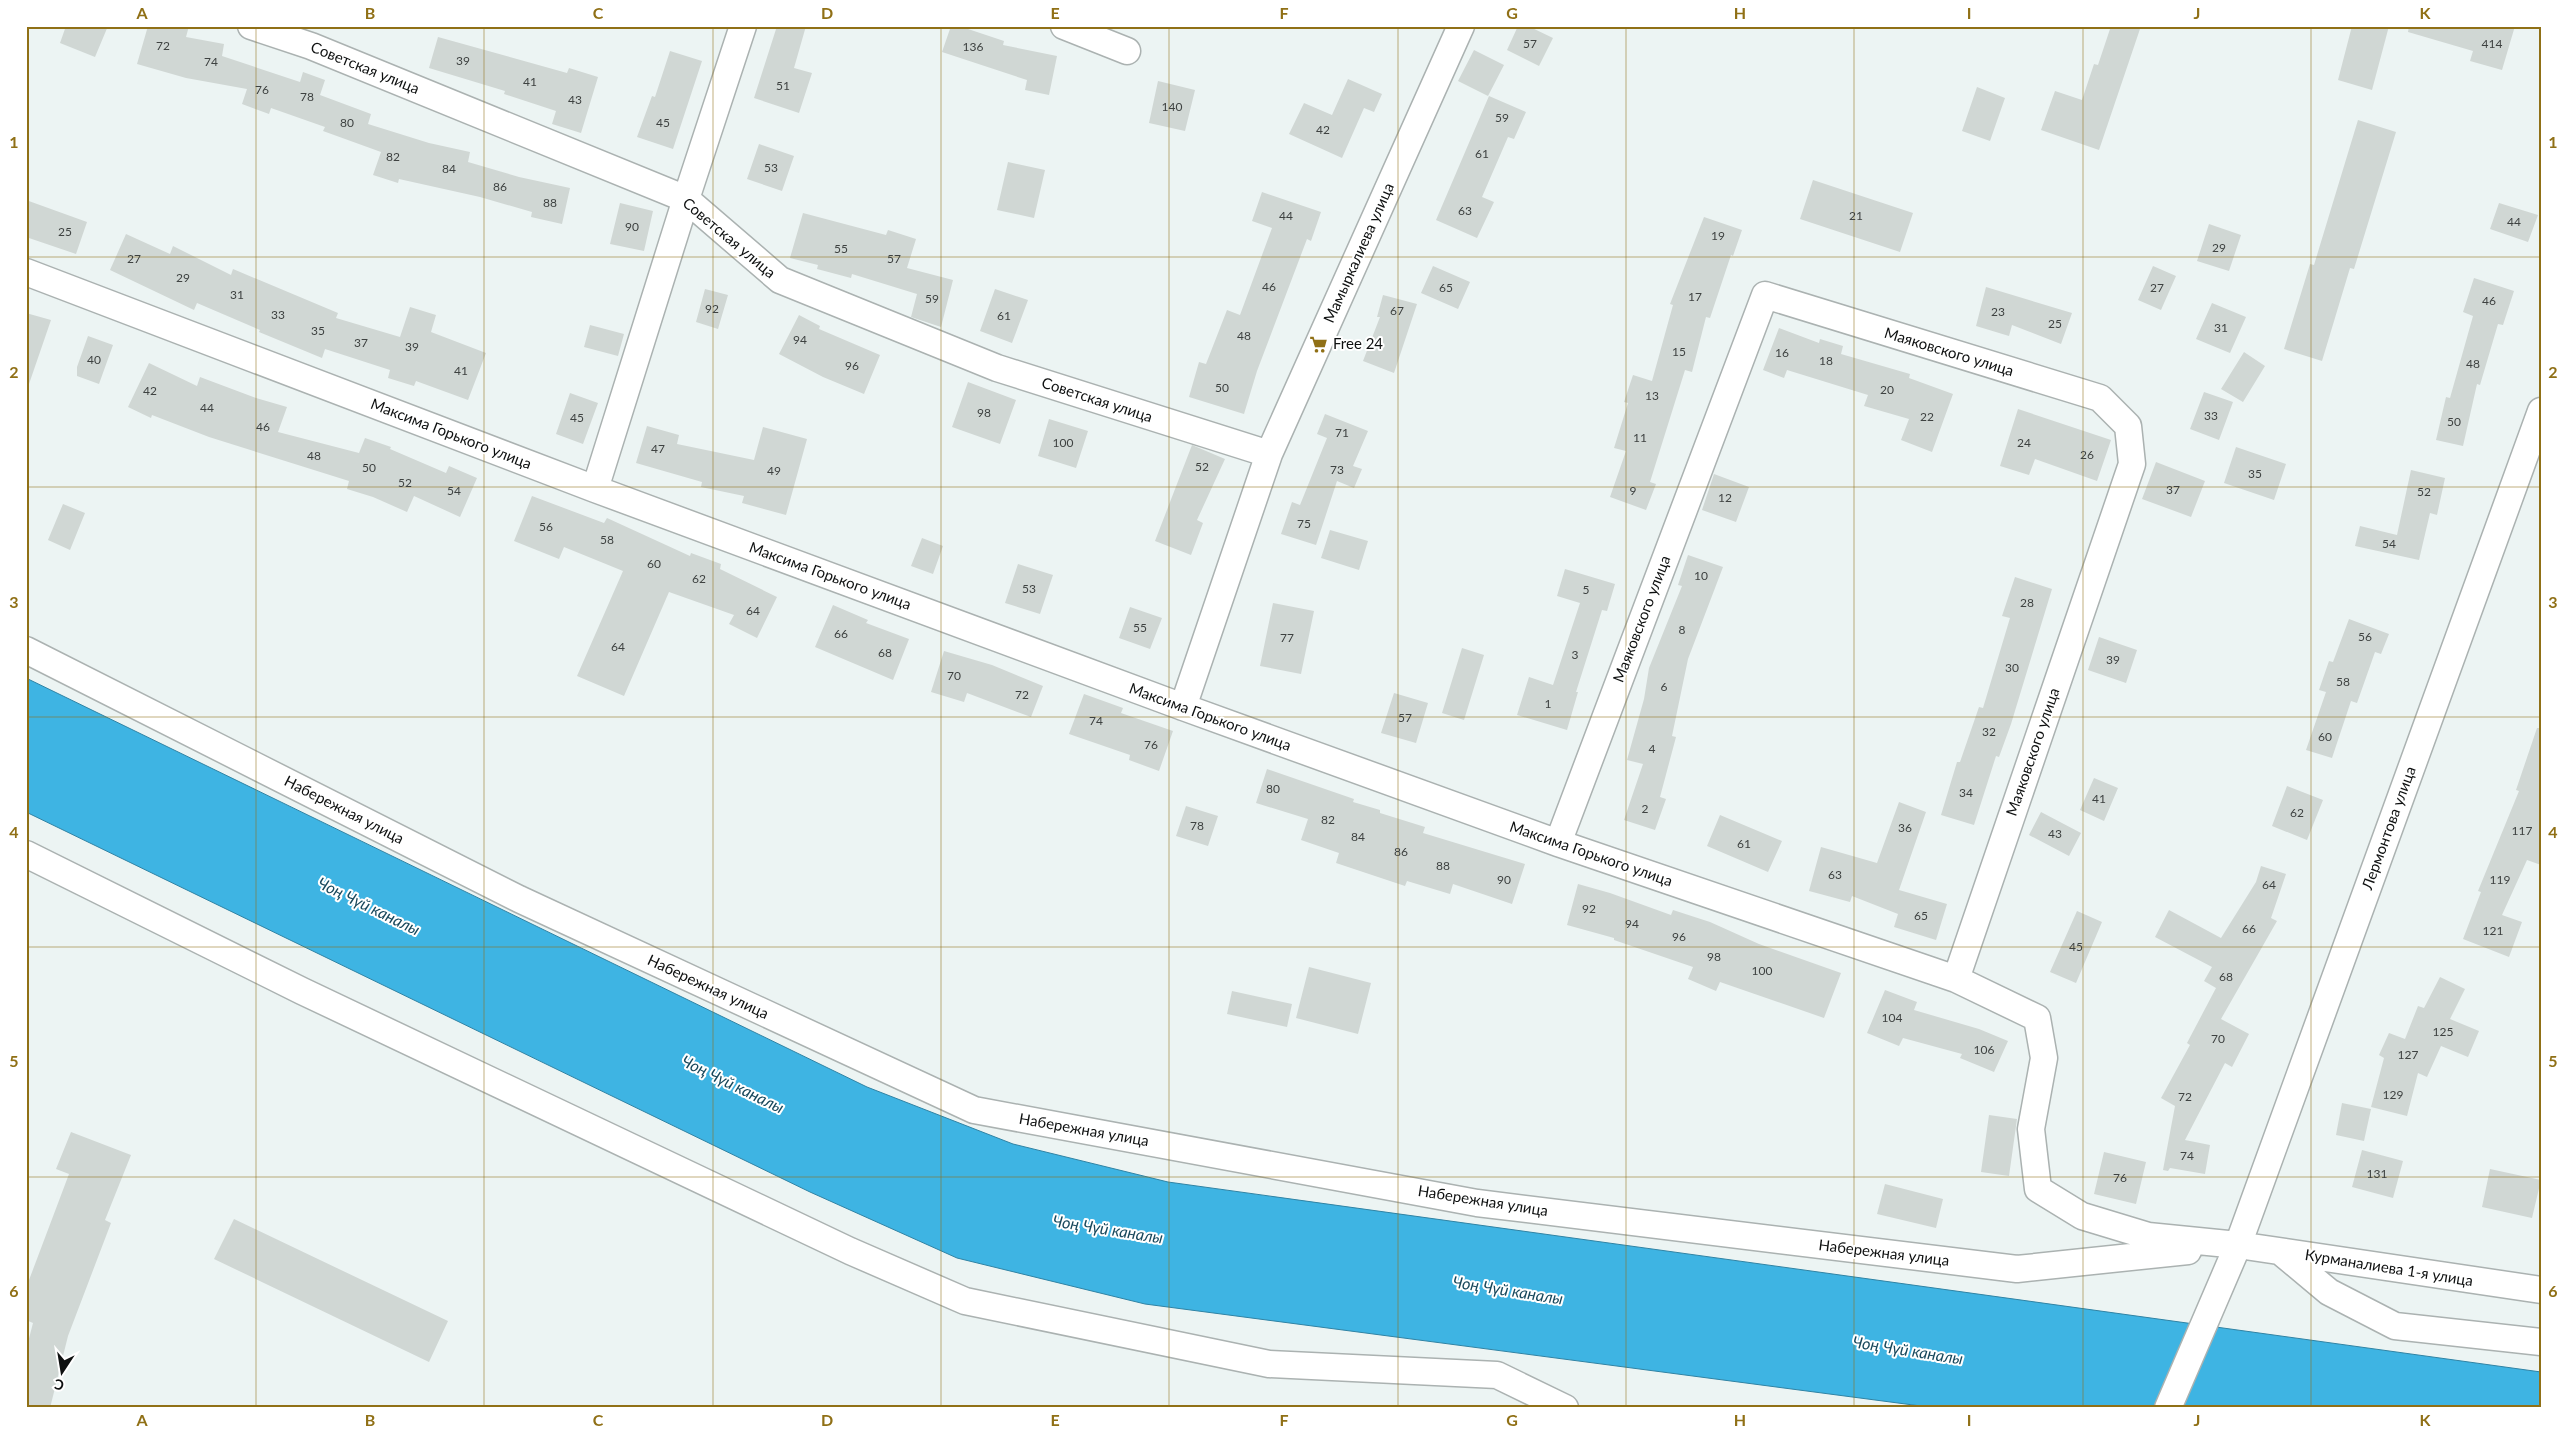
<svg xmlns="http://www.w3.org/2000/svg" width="2567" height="1434" font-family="Lato,sans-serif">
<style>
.water{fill:#3eb4e3;stroke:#3083a4}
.building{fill:#d0d7d4}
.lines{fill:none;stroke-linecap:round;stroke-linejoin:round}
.minor-casing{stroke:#abb2b1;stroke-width:29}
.minor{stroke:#fff;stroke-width:26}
.grid{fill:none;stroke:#907016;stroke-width:1;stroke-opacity:0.55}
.labels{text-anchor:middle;stroke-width:4;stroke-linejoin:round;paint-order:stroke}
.number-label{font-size:12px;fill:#3e4241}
.street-label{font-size:15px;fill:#0e1010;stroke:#fff}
.poi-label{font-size:15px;fill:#0e1010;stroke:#fff;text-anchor:start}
.water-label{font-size:16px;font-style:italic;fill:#18485c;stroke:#fff}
.neatline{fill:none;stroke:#907016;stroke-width:2}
.grid-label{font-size:16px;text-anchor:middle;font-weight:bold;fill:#907016}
</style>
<rect width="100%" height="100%" fill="#ecf4f3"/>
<path class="water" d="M26,678L867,1087L1013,1144L1168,1182L2541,1372V1408H1936L1145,1304L957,1258L810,1192L26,812Z"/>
<path class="building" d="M66,26H108L95,57L60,43Z
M148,26H189L186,37L224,44L222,56L300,82L303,72L325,80L320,95L371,114L368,124L429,143L470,152L468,162L519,177L570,188L562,224L531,217L532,212L480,197L399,179L398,183L373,175L381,152L323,131L325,127L271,108L269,114L242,104L247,89L186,78L137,64Z
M777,26H806L794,68L812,73L799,113L754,98Z
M951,26H959L1004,41L1003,45L1057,56L1049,95L1025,90L1027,80L942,52Z
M1518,26H1528L1553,38L1539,66L1507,50Z
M2111,26H2141L2099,150L2041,130L2055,91L2082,100L2094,64L2098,65Z
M2352,26H2389L2372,90L2338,80Z
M2409,26H2515L2502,70L2470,61L2473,51L2408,32Z
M438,37L567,73L569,68L598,77L581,133L552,124L556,111L504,94L505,91L429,68Z
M1474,50L1504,65L1488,96L1458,81Z
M670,51L702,61L673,149L637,137L652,96L655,97Z
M1348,79L1382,94L1374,112L1364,108L1342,158L1289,134L1304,103L1332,115Z
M1158,81L1195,90L1185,131L1149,123Z
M1977,87L2005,98L1990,141L1962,131Z
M1489,96L1526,112L1514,139L1508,137L1482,197L1494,202L1477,238L1436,220Z
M2358,120L2396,132L2354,269L2350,268L2322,361L2284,349L2310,264L2314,265Z
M759,144L794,156L782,191L747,179Z
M1008,162L1045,170L1034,218L997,210Z
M1813,180L1913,213L1900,252L1800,219Z
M1262,192L1321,212L1311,241L1307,239L1257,371L1244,414L1189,397L1199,362L1206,364L1227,310L1240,315L1272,228L1252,221Z
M26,200L87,222L76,254L26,237Z
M620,203L653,211L644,251L610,244Z
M2499,203L2538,215L2528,242L2490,229Z
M803,213L886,235L888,230L916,239L907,268L953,280L941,327L911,317L917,294L852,274L851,278L817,269L818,265L790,258Z
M1704,217L1742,230L1733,256L1731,255L1710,318L1706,317L1692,372L1685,370L1650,482L1656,484L1646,510L1610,497L1626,451L1614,448L1628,403L1624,402L1633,375L1652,381L1673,305L1670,304Z
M2209,224L2241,235L2229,271L2197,261Z
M126,234L170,254L173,246L231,275L233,269L338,313L336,318L400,337L410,307L436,315L431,332L486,353L468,400L416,381L414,386L388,378L390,370L325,349L322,358L259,332L260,330L197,303L194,310L110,270Z
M1433,266L1470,282L1458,309L1421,293Z
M2153,266L2176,276L2161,310L2138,300Z
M2474,278L2514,291L2503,325L2498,324L2480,385L2477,384L2463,446L2436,440L2446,397L2450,398L2473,316L2463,312Z
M1986,287L2072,313L2061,344L2012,325L2009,336L1976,326Z
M705,289L728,295L718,329L696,322Z
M995,289L1028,300L1012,343L980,331Z
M1383,295L1417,304L1394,373L1363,361L1380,317H1377Z
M2212,303L2246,317L2230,353L2196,339Z
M26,313L51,320L29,384H26Z
M799,315L820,326L819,329L880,355L864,394L823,377L779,354Z
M590,325L624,334L618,356L584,347Z
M1779,328L1819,343L1820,339L1843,346L1841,354L1910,374L1909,378L1953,394L1932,452L1901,440L1909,419L1864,406L1868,395L1787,370L1784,378L1763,370Z
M88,336L113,345L99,384L77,376V367Z
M2244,352L2265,366L2243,402L2221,389Z
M149,363L197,386L200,377L256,398L287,407L278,432L359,453L365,438L391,447L390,449L446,473L449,466L477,478L460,517L414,496L407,512L373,497L347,489L349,481L209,437L152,415L151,418L128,407Z
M968,382L1016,400L1000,444L952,427Z
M2204,392L2233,402L2219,440L2190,429Z
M570,393L598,403L583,444L556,434Z
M2018,409L2111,440L2097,481L2035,459L2029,475L2000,466Z
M1325,414L1368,431L1353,466L1362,469L1354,488L1337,481L1316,545L1281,534L1292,502L1300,505L1327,438L1317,434Z
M1049,419L1088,431L1076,468L1038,456Z
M647,426L679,435L677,444L754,460L763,427L807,439L786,515L742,503L744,496L701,487L702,482L636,463Z
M1192,445L1225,459L1197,520L1203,523L1191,555L1155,541Z
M2236,447L2286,464L2274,500L2224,483Z
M2156,462L2205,481L2191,517L2142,499Z
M2411,470L2445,478L2437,515L2430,513L2419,560L2355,546L2360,526L2397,535Z
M1714,474L1749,487L1736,522L1702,510Z
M532,496L604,523L607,518L690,556L691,553L721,564L720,569L777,597L757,638L729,624L734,615L669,592L624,696L577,676L623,571L564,547L559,559L514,541Z
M63,504L85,513L70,550L48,540Z
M1330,530L1368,541L1359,570L1321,558Z
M922,538L943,546L933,574L911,566Z
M1688,555L1723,567L1688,659L1672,736L1676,737L1660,797L1666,799L1655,830L1624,820L1643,764L1627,760L1644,699L1649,668L1682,586L1678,585Z
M1018,564L1053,575L1040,614L1005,603Z
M1565,569L1615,584L1607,611L1602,610L1576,692H1578L1567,730L1517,715L1529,677L1553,685L1580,603L1557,596Z
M2015,577L2052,589L2011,724L1999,757L1996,756L1974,825L1941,815L1957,762H1960L1979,707L1983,708L2010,618L2002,616Z
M1273,603L1314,611L1301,674L1260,666Z
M833,605L868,620L866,623L909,639L893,680L815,647Z
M1130,607L1162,618L1150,649L1119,638Z
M2349,619L2389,634L2381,654L2375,652L2357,703L2351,701L2332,758L2306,750L2326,692L2319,690L2329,661L2333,662Z
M2099,637L2137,650L2126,683L2088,670Z
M1462,648L1484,655L1464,720L1442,713Z
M944,651L992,665L1043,686L1031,717L967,693L964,702L931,692Z
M1394,693L1428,703L1416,743L1381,733Z
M1084,694L1123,708L1121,713L1173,731L1159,771L1129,760L1130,755L1069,734Z
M2537,728H2541V865L2527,860L2502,915L2522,922L2509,957L2463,939L2481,892L2478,891L2519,791L2516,790Z
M1267,769L1354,799L1353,802L1380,810V813L1425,827L1423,833L1525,864L1512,904L1453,884L1450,894L1407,881L1405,886L1336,863L1339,853L1301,840L1308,819L1256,803Z
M2094,778L2118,788L2104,821L2080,810Z
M2287,786L2323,800L2307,840L2272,826Z
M1899,802L1926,812L1899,890L1947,904L1936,940L1894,927L1898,914L1852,896L1850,902L1809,891L1821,847L1877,863Z
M1186,806L1218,816L1208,846L1176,836Z
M2041,812L2081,833L2069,856L2029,835Z
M1720,815L1782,841L1768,872L1707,846Z
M2261,866L2286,874L2271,918L2277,921L2221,1019L2249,1034L2232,1067L2225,1063L2185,1140L2210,1145L2205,1174L2170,1168L2168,1171L2163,1170L2175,1106L2161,1098L2190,1045L2187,1043L2216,988L2204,981L2212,967L2155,937L2169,910L2221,938L2256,882Z
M1578,884L1610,893L1671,915L1673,910L1710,922L1759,944L1841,973L1824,1018L1720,982L1716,991L1688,979L1693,967L1614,940V938L1567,925Z
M2077,911L2102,922L2076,983L2050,972Z
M1309,967L1371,983L1358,1034L1296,1018Z
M2440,977L2465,989L2450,1019L2479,1031L2468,1057L2441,1046L2427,1077L2418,1073L2407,1116L2371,1107L2384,1058L2379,1055L2389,1033L2405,1039L2418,1006L2424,1008Z
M1885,990L1917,1002L1914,1010L1979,1029L2008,1041L1994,1072L1960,1058L1962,1054L1903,1038L1899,1046L1867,1033Z
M1232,991L1292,1004L1287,1027L1227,1014Z
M2342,1103L2371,1109L2364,1141L2336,1135Z
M1989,1115L2017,1119L2009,1176L1981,1172Z
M71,1132L131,1155L105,1220L111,1223L68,1336L50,1408H26V1350L33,1323L26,1320V1288L69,1174L56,1169Z
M2362,1150L2403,1161L2393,1198L2352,1187Z
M2104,1152L2146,1162L2136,1204L2094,1194Z
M2490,1169L2541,1180L2532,1218L2482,1207Z
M1885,1184L1943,1199L1936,1228L1877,1214Z
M234,1219L448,1321L429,1362L214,1259Z"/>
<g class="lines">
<defs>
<path id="minor" d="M251,26L311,46L686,199L780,280L997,368L1269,454
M1064,26L1127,51
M26,272L595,489L1183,707L1558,843L1956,979L2037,1018L2044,1058L2031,1129L2038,1189L2082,1216L2148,1236L2238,1245L2541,1290
M595,489L686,199L743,26
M26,650L519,899L974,1110L1477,1203L2017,1269L2188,1251
M1183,707L1269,454L1461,26
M1558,843L1765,295L2100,398L2128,426L2132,464L1956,979
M26,854L302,991L850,1251L965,1301L1269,1364L1497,1375L1565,1408
M2281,1252L2329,1292L2395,1326L2541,1342
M2168,1408L2238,1245L2541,411"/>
</defs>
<use href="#minor" class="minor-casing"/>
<use href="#minor" class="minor"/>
</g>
<path class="grid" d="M256,26V1408M484,26V1408M713,26V1408M941,26V1408M1169,26V1408M1398,26V1408M1626,26V1408M1854,26V1408M2083,26V1408M2311,26V1408M26,257H2541M26,487H2541M26,717H2541M26,947H2541M26,1177H2541"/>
<defs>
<symbol id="supermarket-bare" viewBox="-9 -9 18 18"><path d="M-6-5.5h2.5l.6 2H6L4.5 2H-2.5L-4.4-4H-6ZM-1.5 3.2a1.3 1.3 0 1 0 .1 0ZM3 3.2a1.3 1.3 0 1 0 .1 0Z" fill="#907016" stroke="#fff" stroke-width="2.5" paint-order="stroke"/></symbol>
</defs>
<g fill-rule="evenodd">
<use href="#supermarket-bare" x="1306" y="332" width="25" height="25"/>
</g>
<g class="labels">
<g class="number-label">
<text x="1530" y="48">57</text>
<text x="2492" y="48">414</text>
<text x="163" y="50">72</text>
<text x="973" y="51">136</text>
<text x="463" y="65">39</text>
<text x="211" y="66">74</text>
<text x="530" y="86">41</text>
<text x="783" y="90">51</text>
<text x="262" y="94">76</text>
<text x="307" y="101">78</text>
<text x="575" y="104">43</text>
<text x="1172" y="111">140</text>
<text x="1502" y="122">59</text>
<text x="347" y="127">80</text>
<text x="663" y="127">45</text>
<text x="1323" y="134">42</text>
<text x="1482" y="158">61</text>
<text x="393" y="161">82</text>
<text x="771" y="172">53</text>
<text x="449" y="173">84</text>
<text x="500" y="191">86</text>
<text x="550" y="207">88</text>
<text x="1465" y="215">63</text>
<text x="1286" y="220">44</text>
<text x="1856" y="220">21</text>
<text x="2514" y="226">44</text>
<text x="632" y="231">90</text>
<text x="65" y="236">25</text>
<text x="1718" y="240">19</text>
<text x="2219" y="252">29</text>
<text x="841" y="253">55</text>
<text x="134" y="263">27</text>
<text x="894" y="263">57</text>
<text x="183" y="282">29</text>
<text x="1269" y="291">46</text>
<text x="1446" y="292">65</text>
<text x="2157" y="292">27</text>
<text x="237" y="299">31</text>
<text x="1695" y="301">17</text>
<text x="932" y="303">59</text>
<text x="2489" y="305">46</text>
<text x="712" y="313">92</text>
<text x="1397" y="315">67</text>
<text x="1998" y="316">23</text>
<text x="278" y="319">33</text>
<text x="1004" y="320">61</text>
<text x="2055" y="328">25</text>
<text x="2221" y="332">31</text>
<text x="318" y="335">35</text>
<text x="1244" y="340">48</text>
<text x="800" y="344">94</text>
<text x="361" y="347">37</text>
<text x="412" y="351">39</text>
<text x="1679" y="356">15</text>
<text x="1782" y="357">16</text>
<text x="94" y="364">40</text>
<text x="1826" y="365">18</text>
<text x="2473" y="368">48</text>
<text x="852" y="370">96</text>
<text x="461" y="375">41</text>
<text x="1222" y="392">50</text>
<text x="1887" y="394">20</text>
<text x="150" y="395">42</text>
<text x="1652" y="400">13</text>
<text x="207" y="412">44</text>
<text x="984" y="417">98</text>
<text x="2211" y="420">33</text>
<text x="1927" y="421">22</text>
<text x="577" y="422">45</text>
<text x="2454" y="426">50</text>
<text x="263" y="431">46</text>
<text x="1342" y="437">71</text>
<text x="1640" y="442">11</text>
<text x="1063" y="447">100</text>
<text x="2024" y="447">24</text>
<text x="658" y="453">47</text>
<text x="2087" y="459">26</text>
<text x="314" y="460">48</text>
<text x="1202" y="471">52</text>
<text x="369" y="472">50</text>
<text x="1337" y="474">73</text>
<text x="774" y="475">49</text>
<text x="2255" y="478">35</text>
<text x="405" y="487">52</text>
<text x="2173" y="494">37</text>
<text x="454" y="495">54</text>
<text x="1633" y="495">9</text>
<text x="2424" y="496">52</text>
<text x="1725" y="502">12</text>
<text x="1304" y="528">75</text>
<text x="546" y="531">56</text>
<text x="607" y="544">58</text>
<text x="2389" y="548">54</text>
<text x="654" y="568">60</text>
<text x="1701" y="580">10</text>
<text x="699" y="583">62</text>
<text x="1029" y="593">53</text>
<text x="1586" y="594">5</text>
<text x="2027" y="607">28</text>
<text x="753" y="615">64</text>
<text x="1140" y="632">55</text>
<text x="1682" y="634">8</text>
<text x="841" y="638">66</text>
<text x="2365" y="641">56</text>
<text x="1287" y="642">77</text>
<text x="618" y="651">64</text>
<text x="885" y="657">68</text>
<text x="1575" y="659">3</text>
<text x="2113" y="664">39</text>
<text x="2012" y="672">30</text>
<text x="954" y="680">70</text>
<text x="2343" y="686">58</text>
<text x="1664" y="691">6</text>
<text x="1022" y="699">72</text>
<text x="1548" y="708">1</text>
<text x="1405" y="722">57</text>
<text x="1096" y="725">74</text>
<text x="1989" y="736">32</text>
<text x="2325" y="741">60</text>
<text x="1151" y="749">76</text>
<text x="1652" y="753">4</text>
<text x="1273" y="793">80</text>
<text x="1966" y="797">34</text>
<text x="2099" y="803">41</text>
<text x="1645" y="813">2</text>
<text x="2297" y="817">62</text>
<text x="1328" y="824">82</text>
<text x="1197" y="830">78</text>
<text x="1905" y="832">36</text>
<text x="2522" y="835">117</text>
<text x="2055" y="838">43</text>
<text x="1358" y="841">84</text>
<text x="1744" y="848">61</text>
<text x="1401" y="856">86</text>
<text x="1443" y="870">88</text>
<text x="1835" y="879">63</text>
<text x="1504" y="884">90</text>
<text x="2500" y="884">119</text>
<text x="2269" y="889">64</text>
<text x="1589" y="913">92</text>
<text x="1921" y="920">65</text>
<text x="1632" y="928">94</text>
<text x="2249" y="933">66</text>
<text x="2493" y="935">121</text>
<text x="1679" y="941">96</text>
<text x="2076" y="951">45</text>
<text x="1714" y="961">98</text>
<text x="1762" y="975">100</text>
<text x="2226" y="981">68</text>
<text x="1892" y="1022">104</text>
<text x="2443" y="1036">125</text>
<text x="2218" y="1043">70</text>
<text x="1984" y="1054">106</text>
<text x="2408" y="1059">127</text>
<text x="2393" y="1099">129</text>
<text x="2185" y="1101">72</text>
<text x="2187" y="1160">74</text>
<text x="2377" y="1178">131</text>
<text x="2120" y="1182">76</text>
</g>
<g class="street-label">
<text transform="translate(365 68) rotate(22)" y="5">Советская улица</text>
<text transform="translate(729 238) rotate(40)" y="5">Советская улица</text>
<text transform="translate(1359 253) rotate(-66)" y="5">Мамыркалиева улица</text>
<text transform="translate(1949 352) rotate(17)" y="5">Маяковского улица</text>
<text transform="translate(1097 400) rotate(18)" y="5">Советская улица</text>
<text transform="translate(451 434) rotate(21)" y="5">Максима Горького улица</text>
<text transform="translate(830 576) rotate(20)" y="5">Максима Горького улица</text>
<text transform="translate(1642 619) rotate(-69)" y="5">Маяковского улица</text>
<text transform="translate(1210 717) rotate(20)" y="5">Максима Горького улица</text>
<text transform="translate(2033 752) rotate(-71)" y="5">Маяковского улица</text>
<text transform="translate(344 810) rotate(27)" y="5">Набережная улица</text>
<text transform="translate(2389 828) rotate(-70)" y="5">Лермонтова улица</text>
<text transform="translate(1591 854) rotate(19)" y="5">Максима Горького улица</text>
<text transform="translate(708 987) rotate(25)" y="5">Набережная улица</text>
<text transform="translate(1084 1130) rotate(10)" y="5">Набережная улица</text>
<text transform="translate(1483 1201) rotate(9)" y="5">Набережная улица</text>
<text transform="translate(1884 1253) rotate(7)" y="5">Набережная улица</text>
<text transform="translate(2389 1268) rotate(9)" y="5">Курманалиева 1-я улица</text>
</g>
<g class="poi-label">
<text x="1333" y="349">Free 24</text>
</g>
<g class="water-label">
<text transform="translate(369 906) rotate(26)" y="6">Чоң Чүй каналы</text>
<text transform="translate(733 1084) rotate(26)" y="6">Чоң Чүй каналы</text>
<text transform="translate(1108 1229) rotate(9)" y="6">Чоң Чүй каналы</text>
<text transform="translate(1508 1290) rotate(9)" y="6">Чоң Чүй каналы</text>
<text transform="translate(1908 1350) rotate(9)" y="6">Чоң Чүй каналы</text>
</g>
</g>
<rect width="2567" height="1434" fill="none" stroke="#ffffff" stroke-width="55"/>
<g transform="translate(62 1372) rotate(192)" stroke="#ffffff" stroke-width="4" paint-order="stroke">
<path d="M0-4L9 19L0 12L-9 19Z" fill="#0e1010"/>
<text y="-8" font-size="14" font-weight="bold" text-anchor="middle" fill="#0e1010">С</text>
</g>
<rect x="28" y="28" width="2512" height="1378" class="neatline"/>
<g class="grid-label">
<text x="142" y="19">A</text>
<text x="370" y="19">B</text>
<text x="598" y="19">C</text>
<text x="827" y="19">D</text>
<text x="1055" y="19">E</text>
<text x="1284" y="19">F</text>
<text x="1512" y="19">G</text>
<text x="1740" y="19">H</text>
<text x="1969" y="19">I</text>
<text x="2197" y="19">J</text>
<text x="2425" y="19">K</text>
<text x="14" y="148">1</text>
<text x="2553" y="148">1</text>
<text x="14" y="378">2</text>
<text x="2553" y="378">2</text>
<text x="14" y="608">3</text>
<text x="2553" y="608">3</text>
<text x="14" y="838">4</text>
<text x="2553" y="838">4</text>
<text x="14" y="1067">5</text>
<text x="2553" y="1067">5</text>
<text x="14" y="1297">6</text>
<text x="2553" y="1297">6</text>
<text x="142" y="1426">A</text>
<text x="370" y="1426">B</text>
<text x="598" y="1426">C</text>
<text x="827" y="1426">D</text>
<text x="1055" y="1426">E</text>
<text x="1284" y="1426">F</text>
<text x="1512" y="1426">G</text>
<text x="1740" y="1426">H</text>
<text x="1969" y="1426">I</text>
<text x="2197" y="1426">J</text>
<text x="2425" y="1426">K</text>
</g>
</svg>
